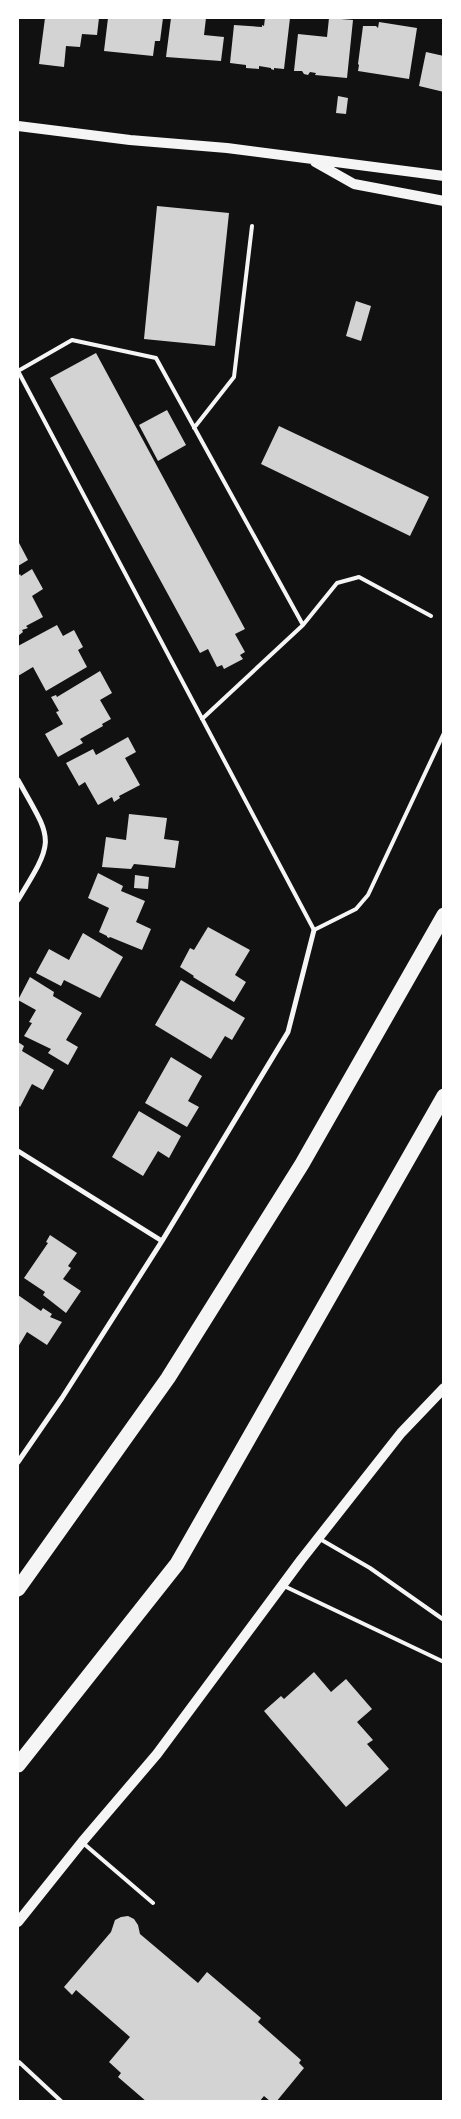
<svg xmlns="http://www.w3.org/2000/svg" width="461" height="2119" font-family="'Open Sans',sans-serif">
<style>
.building{fill:#d3d3d3}
.lines{fill:none;stroke-linecap:round;stroke-linejoin:round}
.service{stroke:#f5f5f5;stroke-width:4}
.minor{stroke:#f5f5f5;stroke-width:5}
.secondary{stroke:#f5f5f5;stroke-width:10}
.motorway{stroke:#f5f5f5;stroke-width:15}
</style>
<rect width="100%" height="100%" fill="#111"/>
<path class="building" d="M45,18H99L97,35L82,34L80,47L66,46L64,67L39,64Z
M108,18H163L160,41H155L153,56L104,51Z
M171,18H206L204,35L224,37L221,61L166,57Z
M265,18H290L284,69L274,68V70L271,69V68L259,66V69L246,68V65L230,63L234,25L262,27V25L264,26Z
M329,18L353,20L347,78L315,75L316,73L310,72L308,75L304,74L302,71H294L298,34L327,37Z
M379,22L417,28L409,79L358,71L359,65L358,64L363,26H376L378,28Z
M426,52L444,56V92L419,86Z
M338,96L348,98L346,114L336,113Z
M157,206L229,213L215,346L144,339Z
M356,301L371,306L361,341L346,336Z
M96,353L245,629L235,634L245,652L240,655L243,659L224,669L222,665L217,667L208,649L200,653L50,378Z
M167,410L186,445L158,461L139,425Z
M279,426L429,497L410,536L261,464Z
M18,541L28,560L18,566Z
M32,569L43,589L32,596L43,617L26,626L28,628L22,630L23,632L18,636V576L20,574L21,576Z
M57,625L63,636L74,630L83,647L78,650L87,667L46,691L33,667L18,676V646Z
M100,671L112,693L100,700L111,719L102,724L103,726L80,739L83,743L58,757L45,734L63,724L56,712L59,711L51,697L56,695L57,697Z
M128,737L136,752L125,758L140,785L119,796L120,798L114,802L112,797L98,805L85,782L79,786L66,763L93,749L96,755Z
M129,814L167,818L164,839L179,841L175,868L134,864L131,869L102,867L106,837L126,840Z
M98,873L123,886L121,891L145,901L136,922L151,929L142,950L110,937L109,938L107,937V936L99,932L109,908L88,898Z
M135,875L149,877L148,889L134,888Z
M208,927L250,950L235,975L246,982L234,1002L193,977L194,976L180,967L190,948L194,950Z
M83,933L123,957L100,998L64,980L61,986L36,973L49,949L69,960Z
M30,977L54,992L53,996L82,1013L66,1040L78,1047L68,1065L48,1053L51,1049L24,1036L32,1023L29,1022L36,1010L18,1000Z
M181,980L245,1018L232,1040L225,1036L211,1059L155,1025Z
M18,1042L24,1046L22,1051L54,1070L43,1090L32,1084L20,1107L18,1105Z
M171,1057L202,1076L188,1101L199,1107L187,1127L145,1103Z
M139,1111L181,1136L169,1158L158,1151L143,1176L112,1157Z
M50,1235L77,1253L68,1266L71,1268L63,1279L81,1291L66,1313L43,1295L45,1292L24,1278L48,1243L46,1242Z
M18,1295L41,1311L43,1308L52,1314L50,1317L62,1322L47,1345L27,1332L18,1347Z
M314,1672L331,1692L346,1679L372,1709L357,1722L373,1740L367,1744L389,1769L346,1807L264,1711L281,1696L284,1699Z
M128,1916L134,1919L138,1925L140,1934L198,1983L207,1972L261,2018L258,2022L301,2060L299,2063L304,2068L276,2102H271L264,2096L259,2102H147L118,2077L121,2073L109,2062L130,2037L76,1990L72,1995L64,1987L111,1932L115,1920L121,1917Z"/>
<g class="lines">
<path class="service" d="M18,371L314,930L356,909L368,895L444,733
M18,371L72,340L156,358L303,625L202,719
M194,428L234,377L252,226
M303,625L337,583L359,577L431,616
M320,1539L370,1568L444,1620
M284,1586L444,1662
M83,1843L153,1903
M18,2064L19,2062L62,2102"/>
<path class="minor" d="M18,780C53,842 56,838 18,900
M18,1151L162,1241
M18,1462L62,1398L162,1241L288,1032L314,930"/>
<path class="secondary" d="M18,126L130,140L227,148L444,176
M315,162L354,184L444,201
M18,1922L82,1842L157,1754L301,1560L401,1433L444,1388"/>
<path class="motorway" d="M18,1589L168,1378L302,1164L444,915
M18,1765L177,1564L444,1096"/>
</g>
<rect width="461" height="2119" fill="none" stroke="#ffffff" stroke-width="38"/>
</svg>
